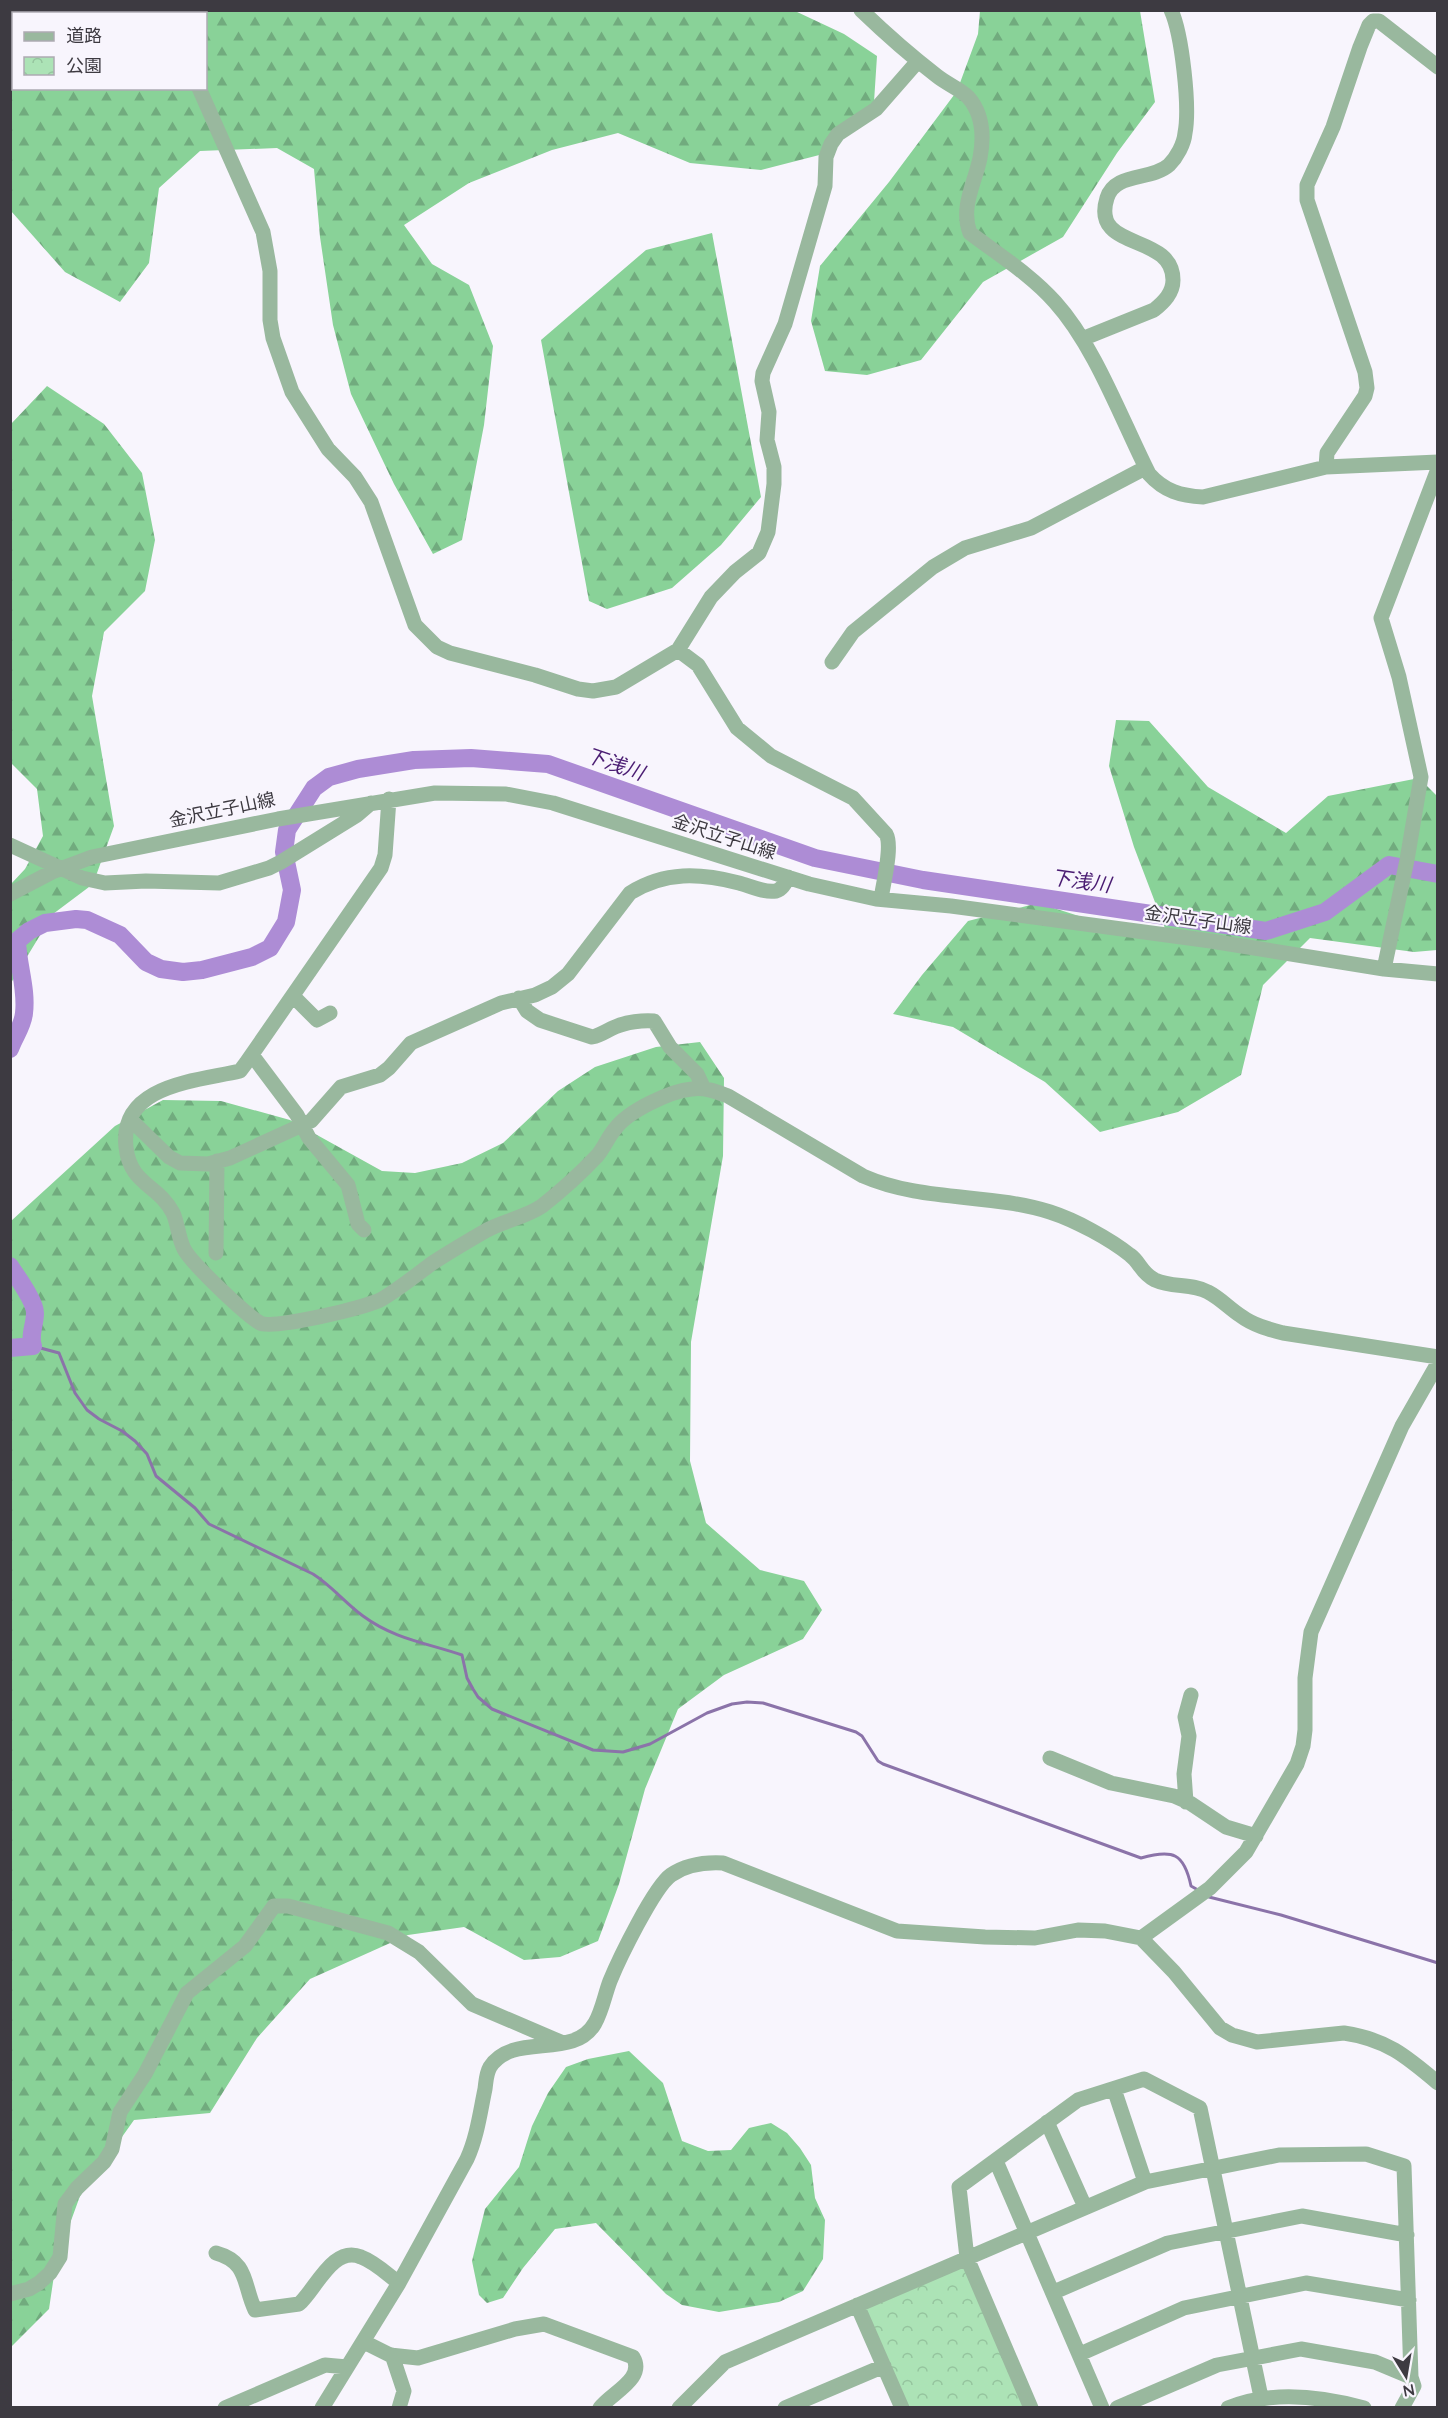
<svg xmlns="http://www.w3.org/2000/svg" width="1448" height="2418" font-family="Quicksand,'Noto Sans JP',sans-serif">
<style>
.forest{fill:url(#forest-firs);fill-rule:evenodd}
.park{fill:url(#park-crowns)}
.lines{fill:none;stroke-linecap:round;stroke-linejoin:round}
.stream{stroke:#8b73a9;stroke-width:3}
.river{stroke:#ad8cd5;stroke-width:18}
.minor{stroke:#99b89e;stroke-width:15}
.labels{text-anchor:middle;stroke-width:4.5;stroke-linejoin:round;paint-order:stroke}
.street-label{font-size:18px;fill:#3d3a41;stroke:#f8f5fd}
.water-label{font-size:20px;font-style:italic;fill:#4a1c72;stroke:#f8f5fd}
</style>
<defs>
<pattern id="forest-firs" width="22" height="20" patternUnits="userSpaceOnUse" patternTransform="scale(1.5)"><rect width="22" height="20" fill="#89d298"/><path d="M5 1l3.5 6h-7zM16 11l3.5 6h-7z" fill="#71ab7e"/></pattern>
<pattern id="park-crowns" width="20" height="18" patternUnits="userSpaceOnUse" patternTransform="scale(1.5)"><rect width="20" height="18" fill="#ace3b6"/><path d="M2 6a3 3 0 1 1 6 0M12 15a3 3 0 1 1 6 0" fill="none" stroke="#95c49e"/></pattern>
</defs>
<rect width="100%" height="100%" fill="#f8f5fd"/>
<path class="forest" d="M11,11H795L844,34L877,56L874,102L831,152L761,170L690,163L618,133L552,150L469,183L404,225L432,264L469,285L493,346L484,425L462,540L433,554L394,484L351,394L333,325L320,237L314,169L277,148L200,151L159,188L149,263L120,302L65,272L11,211ZM14,14H206V88H14Z
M980,11H1140L1155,102L1117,153L1063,237L983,282L921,360L867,375L825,371L811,321L820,266L889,182L957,91L978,34Z
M712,233L761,497L721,545L672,588L607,609L589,601L541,340L646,250Z
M47,386L104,424L142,473L155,540L145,591L104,632L92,696L114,826L93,884L53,914L11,983V884L25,869L43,836L37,789L11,763V424Z
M1116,720L1149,721L1208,787L1286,833L1328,796L1419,778L1437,796V950L1414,952L1310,938L1263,985L1241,1075L1178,1112L1100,1132L1045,1082L953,1027L893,1014L922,975L968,921L1038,903L1126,931H1166L1134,847L1109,766Z
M700,1042L724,1078L723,1156L691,1342L690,1461L706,1523L760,1570L804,1581L822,1610L803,1639L724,1675L678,1709L645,1789L619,1884L598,1941L560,1957L524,1960L464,1927L408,1935L310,1979L257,2038L210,2113L134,2120L80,2196L56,2262L49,2309L11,2347V1221L115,1126L163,1100L221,1101L290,1120L382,1171L415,1173L462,1163L503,1143L558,1091L595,1067L656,1047Z
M629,2051L663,2083L682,2141L708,2151L731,2150L749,2128L771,2123L787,2133L800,2148L811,2165L815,2198L825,2220L823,2259L803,2291L779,2302L719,2312L682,2305L666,2294L596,2223L555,2229L523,2268L503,2298L487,2303L479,2295L472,2261L485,2209L519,2167L532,2126L548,2093L566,2067L588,2059Z"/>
<path class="park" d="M965,2265L1025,2407H907L864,2308Z"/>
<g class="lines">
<path class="stream" d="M33,1346L59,1353L75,1393L87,1410L99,1419L122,1431L135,1441L147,1454L156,1476L195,1508L209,1524L313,1574C332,1586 345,1603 363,1616C394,1639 427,1643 462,1655L467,1678L473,1689L478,1697L492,1709L593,1750L623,1752L650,1744L707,1713L732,1704L747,1702L763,1703L856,1732L862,1736L878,1761L883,1764L1141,1858C1173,1849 1184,1853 1191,1886L1198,1890
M1209,1897L1281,1915L1438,1963"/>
<path class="river" d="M10,1049C14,1037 23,1026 24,1013C27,989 18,966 17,941L29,931L45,923L76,919L87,920L120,935L146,962L161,969L183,972L202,970L252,957L270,948L286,922L292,890L284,852L287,830L314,788L329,777L358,769L414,760L471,758L548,764L815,858L923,880L1266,931L1325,912L1389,865L1438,874
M10,1266C17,1277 35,1301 35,1313C35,1325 29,1335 33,1346L10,1348"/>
<path class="minor" d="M111,10L115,14
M861,10C886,34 911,56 937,76C947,84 960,89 968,97C983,114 984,137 980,158C975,183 960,207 970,233C999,255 1031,275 1055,302C1095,346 1122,421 1149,474C1164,491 1181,496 1203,497L1326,467L1438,462
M44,14L45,10
M10,63L14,61
M199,88L263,232L270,271V320L273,338L292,392L328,449L355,477L371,502L415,625L437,647L450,653L535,675L578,689L593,691L616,687L678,650L711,597L735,572L759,553L768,532L774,484V467L767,440L769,412L762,381L763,373L785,324L825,186L826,157L831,144L838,134L876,109L918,61
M1082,339L1154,310C1164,302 1173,293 1173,280C1173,232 1090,252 1107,198C1115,172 1151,181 1169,165C1177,157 1184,144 1185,133C1190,107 1182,34 1171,10
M1326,467L1327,453L1365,396L1367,388L1365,372L1307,200V185L1333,127L1360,47L1369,25L1373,21H1379L1438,67
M678,650L698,665L737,728L771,756L853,798L886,834C893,846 883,884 881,899
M832,662L853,632L933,567L965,548L1031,528L1145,468
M389,799L385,855L381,868L246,1063L240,1071C198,1081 119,1084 126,1147C130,1185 158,1184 173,1213C178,1224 178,1237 184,1249C192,1264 245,1314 260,1323C272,1330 368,1307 382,1299C399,1289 415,1276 431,1264C449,1252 468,1241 487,1230C504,1221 526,1217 542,1206C561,1191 581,1173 597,1156C604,1148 608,1137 615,1129C628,1111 670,1091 692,1089C705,1087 717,1092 728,1096L863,1176C922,1202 990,1193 1050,1212C1075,1220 1110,1239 1130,1255C1140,1262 1141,1273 1155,1280C1172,1288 1192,1283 1208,1292C1220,1298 1230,1309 1241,1316C1253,1325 1268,1329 1283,1333L1438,1357
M10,845L82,878L105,883L146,881L219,883L269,868L281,862L357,815L371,803
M10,894L52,872L92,857L278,819L435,793L506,794L553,803L809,884L876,899L951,906L1211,941L1384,969L1438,974
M1384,969L1407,860L1421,777L1399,677L1381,618L1438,469
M293,996L317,1020L330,1013
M519,998L527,1011L540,1020L592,1037C602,1035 607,1030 615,1027C626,1022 643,1020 654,1021L670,1047L697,1074L704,1089
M252,1055L297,1115L309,1138L348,1185L358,1224L364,1230
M130,1119L169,1157L180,1163L208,1164L230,1158L311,1121L341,1087L380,1075L389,1068L411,1043L501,1003L535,995L552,987L568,974L630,893C665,871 700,873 739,883C750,886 764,893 776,891C783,889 785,883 788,877
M216,1253L217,1161
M1050,1758L1111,1783L1174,1796L1190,1803L1226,1827L1256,1836
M1186,1802L1184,1774L1189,1736L1185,1717L1191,1695
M1141,1938L1210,1888L1246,1852L1297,1764L1303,1746L1305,1730V1678L1311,1632L1402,1426L1438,1363
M1114,2089L1145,2182
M1047,2122L1085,2207
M996,2161L1102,2408
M216,2253C249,2262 243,2285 255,2310L299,2304C316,2289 333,2245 361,2257C375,2262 388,2275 399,2283
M1054,2292L1168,2243L1302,2216L1407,2235
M10,2294L29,2289L39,2283L50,2273L60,2257L65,2204L77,2188L104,2162L112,2149L120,2112L145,2074L187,1993L245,1946L274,1906H288L388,1933L419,1952L472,2004L563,2043
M857,2305L902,2408
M364,2342L390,2355L418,2358L515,2329L544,2324L633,2357C646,2379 611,2393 600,2408
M1080,2354L1184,2308L1306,2283L1409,2300
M392,2355L404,2391L399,2408
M225,2408L325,2365L347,2367
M322,2408L399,2283L467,2159C477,2137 480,2113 485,2089C486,2082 486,2074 490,2067C513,2031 574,2061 595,2023C602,2011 605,1994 610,1981C619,1959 654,1887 671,1875C687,1864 705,1862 723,1863L897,1931L985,1937L1035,1938L1078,1930L1105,1931L1141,1938L1174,1972L1220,2028L1232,2035L1257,2042L1344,2033C1386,2039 1406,2056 1438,2083
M679,2408L725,2362L1145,2182L1279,2155L1366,2154L1404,2166L1411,2377L1414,2386L1402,2408
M785,2408L884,2366
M1031,2408L967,2258L959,2187L1078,2100L1144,2079L1200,2108L1261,2397
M1117,2408L1217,2365L1301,2349L1375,2362L1411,2377
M1228,2408C1271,2390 1320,2396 1364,2408"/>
</g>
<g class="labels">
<g class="street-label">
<text transform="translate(222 810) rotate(-12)" y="6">金沢立子山線</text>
<text transform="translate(724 837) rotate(18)" y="6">金沢立子山線</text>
<text transform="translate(1198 920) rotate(8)" y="6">金沢立子山線</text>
</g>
<g class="water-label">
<text transform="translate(615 764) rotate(19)" y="7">下浅川</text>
<text transform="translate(1081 881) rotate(8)" y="7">下浅川</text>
</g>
</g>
<rect width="1448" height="2418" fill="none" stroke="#3d3a41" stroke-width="24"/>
<rect x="12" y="12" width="195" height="78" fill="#f8f5fd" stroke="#adaab2" stroke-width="1.5"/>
<rect x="24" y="32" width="30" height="9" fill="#99b89e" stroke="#adaab2" stroke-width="1.5"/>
<text x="66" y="42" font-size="18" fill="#3d3a41">道路</text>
<rect x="24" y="57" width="30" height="18" fill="url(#park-crowns)" stroke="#adaab2" stroke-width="1.5"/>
<text x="66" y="72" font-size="18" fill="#3d3a41">公園</text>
<g transform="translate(1406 2376) rotate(169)" stroke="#f8f5fd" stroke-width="4.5" paint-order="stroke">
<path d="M0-4.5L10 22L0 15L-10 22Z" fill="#3d3a41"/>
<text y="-9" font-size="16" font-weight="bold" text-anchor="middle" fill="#3d3a41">N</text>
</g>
</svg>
